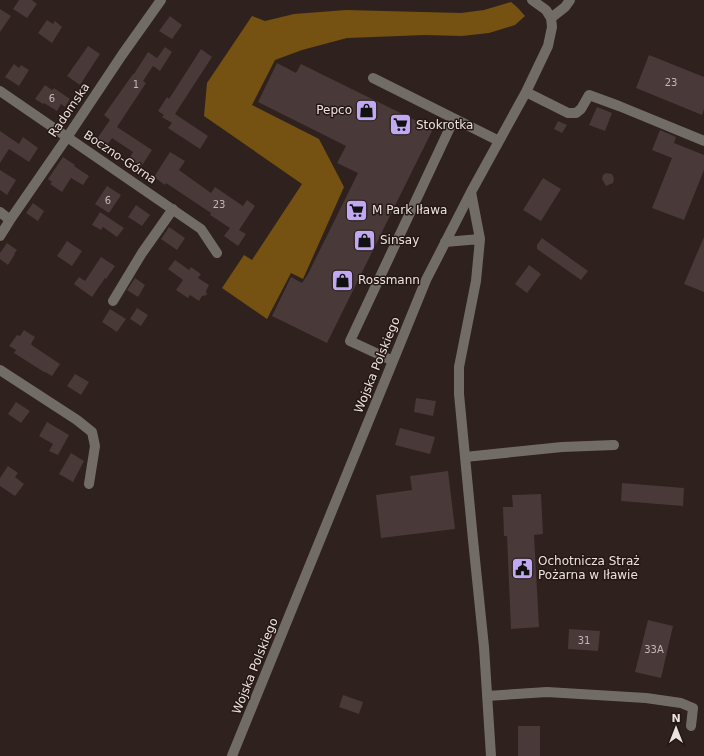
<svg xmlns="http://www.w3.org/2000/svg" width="704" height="756" font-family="'DejaVu Sans',sans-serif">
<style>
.forest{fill:#755212}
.building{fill:#493939}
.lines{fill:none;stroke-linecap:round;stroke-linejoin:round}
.minor{stroke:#726c67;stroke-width:10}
.labels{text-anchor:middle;stroke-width:3;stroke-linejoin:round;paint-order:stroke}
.number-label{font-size:10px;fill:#c3b8b6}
.street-label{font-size:12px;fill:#ece2df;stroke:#251814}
.poi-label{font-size:12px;fill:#ece2df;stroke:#251814;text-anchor:start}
</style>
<rect width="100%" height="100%" fill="#2f211d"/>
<path class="forest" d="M511,2L518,8L525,16L515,25L489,33L462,36L425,35L347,38L302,50L275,60L252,105L319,139L344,187L303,279L291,273L267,319L222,288L244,255L252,260L302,184L204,116L207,83L252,16L265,21L294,14L346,10L461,13L484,10Z"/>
<path class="building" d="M19,0H32L37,4L27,18L13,9Z
M0,9L11,16L0,32Z
M170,16L182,25L172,39L159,31Z
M47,20L53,24L55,21L62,27L52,43L38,33Z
M88,46L100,54L80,85L67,76Z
M165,47L172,52L160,71L153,66L143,81L146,83L117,127L152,150L141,167L129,159L133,152L112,138L104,150L94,143L110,120L104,115L133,74H134L148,52L157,58Z
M201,49L212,57L175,114L208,136L200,149L168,128L172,123L162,117L164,115L158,111L167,97L169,99Z
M649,55L704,77V109L702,115L636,88Z
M277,63L296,73L301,64L433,129L327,343L272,316L291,277L302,283L308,274L358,173L337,163L346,146L258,102Z
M14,64L19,68L21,65L29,70L19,86L5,77Z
M45,85L52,90L54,88L70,99L65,107L61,104L57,111L44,103L43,104L35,99Z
M597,107L612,113L605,131L589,125Z
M558,121L567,125L562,133L554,129Z
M660,130L676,137L674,143L704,155V170L684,220L652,208L672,158L652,150Z
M0,131L19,144L23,137L38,148L29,162L9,149L0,163Z
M170,152L185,161L179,170L211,193L215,187L243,206L247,200L255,206L239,230L246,234L238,246L224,236L230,228L210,215L211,213L166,183L165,185L154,177Z
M63,157L75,165L74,166L89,176L83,185L71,178L62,192L50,184L52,182L48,179Z
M0,170L16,180L7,195L0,190Z
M606,173L612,174L614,179L613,183L606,186L602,179L603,175Z
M543,178L561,189L541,221L523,210Z
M107,186L121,195L109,213L95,204Z
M33,203L44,211L38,221L26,213Z
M136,205L150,215L142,226L128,217Z
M100,212L124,228L117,237L103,227L101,230L92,225Z
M169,227L185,238L177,250L161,239Z
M704,237V292L684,284Z
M542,238L588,271L581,280L537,249V245Z
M67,241L82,251L72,266L57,256Z
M7,243L17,250L14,254H15L8,265L0,259V253Z
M101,257L115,266L106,279L105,278L92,297L74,284L79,277L85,281Z
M175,260L189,270L191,267L201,274L198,278L209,285L206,291L207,295L202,296L199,301L190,295L188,298L176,290L183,280L168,269Z
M529,265L541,274L527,293L515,284Z
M135,278L145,285L138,297L127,290Z
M137,308L148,315L141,326L130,319Z
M110,309L126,319L117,332L102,322Z
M24,330L35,337L31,344L33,346L60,364L52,376L45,372H44L14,353L16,350L9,346L17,335L20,336Z
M75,374L89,382L81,395L67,386Z
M416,398L436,401L433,416L414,412Z
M16,402L30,411L21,423L8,414Z
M47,422L69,435L58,455L49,451L53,444L39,436Z
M400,428L435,437L430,454L395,445Z
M71,453L84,461L73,482L59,474Z
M8,466L18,473L15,477L24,484L15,496L0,486V478Z
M448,471L455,529L381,538L376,495L412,490L410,476Z
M622,483L684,488L683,506L621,501Z
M541,494L543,534L534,535L539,627L511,629L507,536H504L503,507H513L512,495Z
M648,620L673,626L661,678L635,672Z
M569,629L600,631L598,651L568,649Z
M343,695L363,702L359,714L339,707Z
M518,726H540V756H518Z"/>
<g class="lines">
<path class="minor" d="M551,18L565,7L570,0
M373,78L499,141
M0,91L201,229L217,253
M526,92L568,113H576L581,109L589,95L619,106L704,141
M471,192L480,239L476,281L459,367V394L473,540L484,647L491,756
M0,212L10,220
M0,236L10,220L68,136L122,55L161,0
M445,242L480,239
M113,301L142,253L173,209
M393,361L350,341L454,119
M0,370L77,420L92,432L95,446L89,484
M465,457L562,447L614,445
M487,696L547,692L646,698L681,703L693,708L691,726
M232,756L426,280L471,192L526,92L548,46L552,27L551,18L546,10L532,0"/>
</g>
<defs>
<symbol id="shop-square" viewBox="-11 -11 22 22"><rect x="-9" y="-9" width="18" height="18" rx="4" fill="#c0a8f3" stroke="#251814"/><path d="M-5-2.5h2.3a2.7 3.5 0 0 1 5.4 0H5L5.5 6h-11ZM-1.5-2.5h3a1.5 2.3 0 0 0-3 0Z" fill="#111"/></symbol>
<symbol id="supermarket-square" viewBox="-11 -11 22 22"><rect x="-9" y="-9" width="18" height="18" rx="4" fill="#c0a8f3" stroke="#251814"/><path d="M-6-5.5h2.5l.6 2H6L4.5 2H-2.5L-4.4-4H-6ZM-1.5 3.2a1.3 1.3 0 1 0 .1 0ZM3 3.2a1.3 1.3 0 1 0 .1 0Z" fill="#111"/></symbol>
<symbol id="civic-square" viewBox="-11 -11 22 22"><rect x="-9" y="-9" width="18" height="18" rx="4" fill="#c0a8f3" stroke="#251814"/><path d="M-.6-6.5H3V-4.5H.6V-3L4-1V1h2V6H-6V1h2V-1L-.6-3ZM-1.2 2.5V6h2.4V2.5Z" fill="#111"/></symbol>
</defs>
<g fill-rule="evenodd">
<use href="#shop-square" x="354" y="98" width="25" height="25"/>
<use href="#supermarket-square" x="388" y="112" width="25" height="25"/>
<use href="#supermarket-square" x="344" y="198" width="25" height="25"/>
<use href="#shop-square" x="352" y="228" width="25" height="25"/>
<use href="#shop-square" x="330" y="268" width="25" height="25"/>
<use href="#civic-square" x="510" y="556" width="25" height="25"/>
</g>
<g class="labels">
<g class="number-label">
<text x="671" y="86">23</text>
<text x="136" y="88">1</text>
<text x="52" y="102">6</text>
<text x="108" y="204">6</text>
<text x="219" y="208">23</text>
<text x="584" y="644">31</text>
<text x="654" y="653">33A</text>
</g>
<g class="street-label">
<text transform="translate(69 110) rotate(-56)" y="4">Radomska</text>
<text transform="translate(120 157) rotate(34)" y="4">Boczno-Górna</text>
<text transform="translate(377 365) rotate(-68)" y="4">Wojska Polskiego</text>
<text transform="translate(255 666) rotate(-68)" y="4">Wojska Polskiego</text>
</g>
<g class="poi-label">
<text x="352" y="114" text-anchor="end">Pepco</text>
<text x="416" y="129">Stokrotka</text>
<text x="372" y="214">M Park Iława</text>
<text x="380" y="244">Sinsay</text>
<text x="358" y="284">Rossmann</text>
<text x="538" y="565">Ochotnicza Straż<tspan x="538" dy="14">Pożarna w Iławie</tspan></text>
</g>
</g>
<g transform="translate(676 728)" stroke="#251814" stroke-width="3" paint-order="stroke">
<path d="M0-3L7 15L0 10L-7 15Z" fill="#ece2df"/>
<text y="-6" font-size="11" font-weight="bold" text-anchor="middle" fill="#ece2df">N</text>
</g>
</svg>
